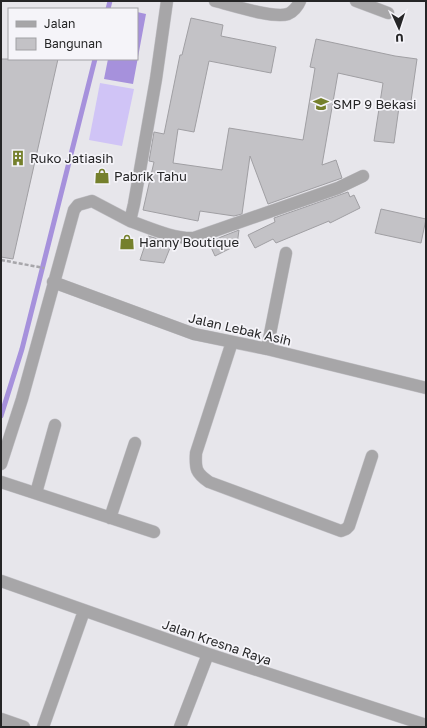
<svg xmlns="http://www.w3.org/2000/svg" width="427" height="728" font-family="'Golos Text',sans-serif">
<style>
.green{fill:#d0c4f6}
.water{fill:#a691dc}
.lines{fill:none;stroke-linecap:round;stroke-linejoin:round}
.stream{stroke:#a691dc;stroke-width:5}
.building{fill:#c3c2c6;stroke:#a09fa3}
.street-casing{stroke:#c4c3c8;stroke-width:13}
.path{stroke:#a7a6aa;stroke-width:2.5;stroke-dasharray:4 2;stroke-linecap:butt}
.street{stroke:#a7a6a8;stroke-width:12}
.labels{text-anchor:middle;stroke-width:3.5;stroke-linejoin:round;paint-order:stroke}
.poi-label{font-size:13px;fill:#252526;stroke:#f5f4f9;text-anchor:start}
.street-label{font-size:13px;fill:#252526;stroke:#f5f4f9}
</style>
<rect width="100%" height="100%" fill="#e7e6eb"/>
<path class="green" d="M100,83L134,89L122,146L89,140Z"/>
<path class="water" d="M137,12L146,14L133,84L104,79L108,59H137Z"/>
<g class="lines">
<path class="stream" d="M108,9L110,1
M1,416L22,349L95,59"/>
</g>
<path class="building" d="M191,18L223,25L221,36L276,47L271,73L209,61L194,132L178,129L173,163L222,170L229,128L303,140L315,68L310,67L316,39L395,56L417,59L410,108L399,107L394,143L374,141L383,83L338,73L322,165L336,160L342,178L268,204L250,156L242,214L234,216L200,211L198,221L143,210L154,162L149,161L154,132L164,134L180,55H182Z
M1,59H58L13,259L1,257Z
M348,192L350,197L354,195L360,208L330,223L329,221L276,243L273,239L255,248L248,235L275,222L274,218Z
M381,209L426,219L421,243L375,233Z
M239,230L237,245L215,256L209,243L221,237Z
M148,236L172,243L164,263L140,260Z"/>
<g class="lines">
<defs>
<path id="street" d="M215,1C232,5 273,19 288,14C293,12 298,6 300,1
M356,1L388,13
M130,221C150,228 173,239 194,238L338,188L363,176
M53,282L194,334L267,349L426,388
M232,342L196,453C195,469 196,473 209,482L341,531L346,529L349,526L372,456
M267,349L286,253
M1,464L22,399L74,210L78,205L92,201L130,221L134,204L156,79L167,1
M1,482L154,532
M36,493L55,425
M110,518L135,443
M1,581L208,654L426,725
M1,719L24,727
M43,727L84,611
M180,727L208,654"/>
</defs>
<use href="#street" class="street-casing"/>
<path class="path" d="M1,260L44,268"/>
<use href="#street" class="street"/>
</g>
<defs>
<symbol id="school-bare" viewBox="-9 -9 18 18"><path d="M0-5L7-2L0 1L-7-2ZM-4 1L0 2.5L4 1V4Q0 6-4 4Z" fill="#75802c" stroke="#f5f4f9" stroke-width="2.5" paint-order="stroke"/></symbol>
<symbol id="building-bare" viewBox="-9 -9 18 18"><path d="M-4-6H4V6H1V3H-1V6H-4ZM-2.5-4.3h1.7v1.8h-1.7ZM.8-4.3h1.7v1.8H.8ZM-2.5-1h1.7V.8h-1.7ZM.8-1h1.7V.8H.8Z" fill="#75802c" stroke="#f5f4f9" stroke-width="2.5" paint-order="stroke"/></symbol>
<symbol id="shop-bare" viewBox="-9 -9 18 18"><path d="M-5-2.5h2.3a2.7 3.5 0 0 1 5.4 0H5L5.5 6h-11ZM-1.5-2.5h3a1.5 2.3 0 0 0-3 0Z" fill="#75802c" stroke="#f5f4f9" stroke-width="2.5" paint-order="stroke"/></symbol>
</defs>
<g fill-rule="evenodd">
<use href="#school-bare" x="310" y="93" width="22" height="22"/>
<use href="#building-bare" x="7" y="147" width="22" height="22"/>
<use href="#shop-bare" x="91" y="165" width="22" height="22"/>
<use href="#shop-bare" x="116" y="231" width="22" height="22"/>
</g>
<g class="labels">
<g class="poi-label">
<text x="333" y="109">SMP 9 Bekasi</text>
<text x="30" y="163">Ruko Jatiasih</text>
<text x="114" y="181">Pabrik Tahu</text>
<text x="139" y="247">Hanny Boutique</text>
</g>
<g class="street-label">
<text transform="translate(240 329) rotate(13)" y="5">Jalan Lebak Asih</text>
<text transform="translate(217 642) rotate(19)" y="5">Jalan Kresna Raya</text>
</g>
</g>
<rect width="427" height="728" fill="none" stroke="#252526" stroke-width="4"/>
<rect x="8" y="8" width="130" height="52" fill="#f5f4f9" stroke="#a2a1a5"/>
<rect x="16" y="21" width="20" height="6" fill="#a7a6a8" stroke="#a2a1a5"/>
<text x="44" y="28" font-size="12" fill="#252526">Jalan</text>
<rect x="16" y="38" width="20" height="12" fill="#c3c2c6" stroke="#a2a1a5"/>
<text x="44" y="48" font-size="12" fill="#252526">Bangunan</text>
<g transform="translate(399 28) rotate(177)" stroke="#f5f4f9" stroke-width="3" paint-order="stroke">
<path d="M0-3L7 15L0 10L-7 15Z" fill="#252526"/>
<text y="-6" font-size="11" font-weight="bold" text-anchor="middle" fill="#252526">U</text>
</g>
</svg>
